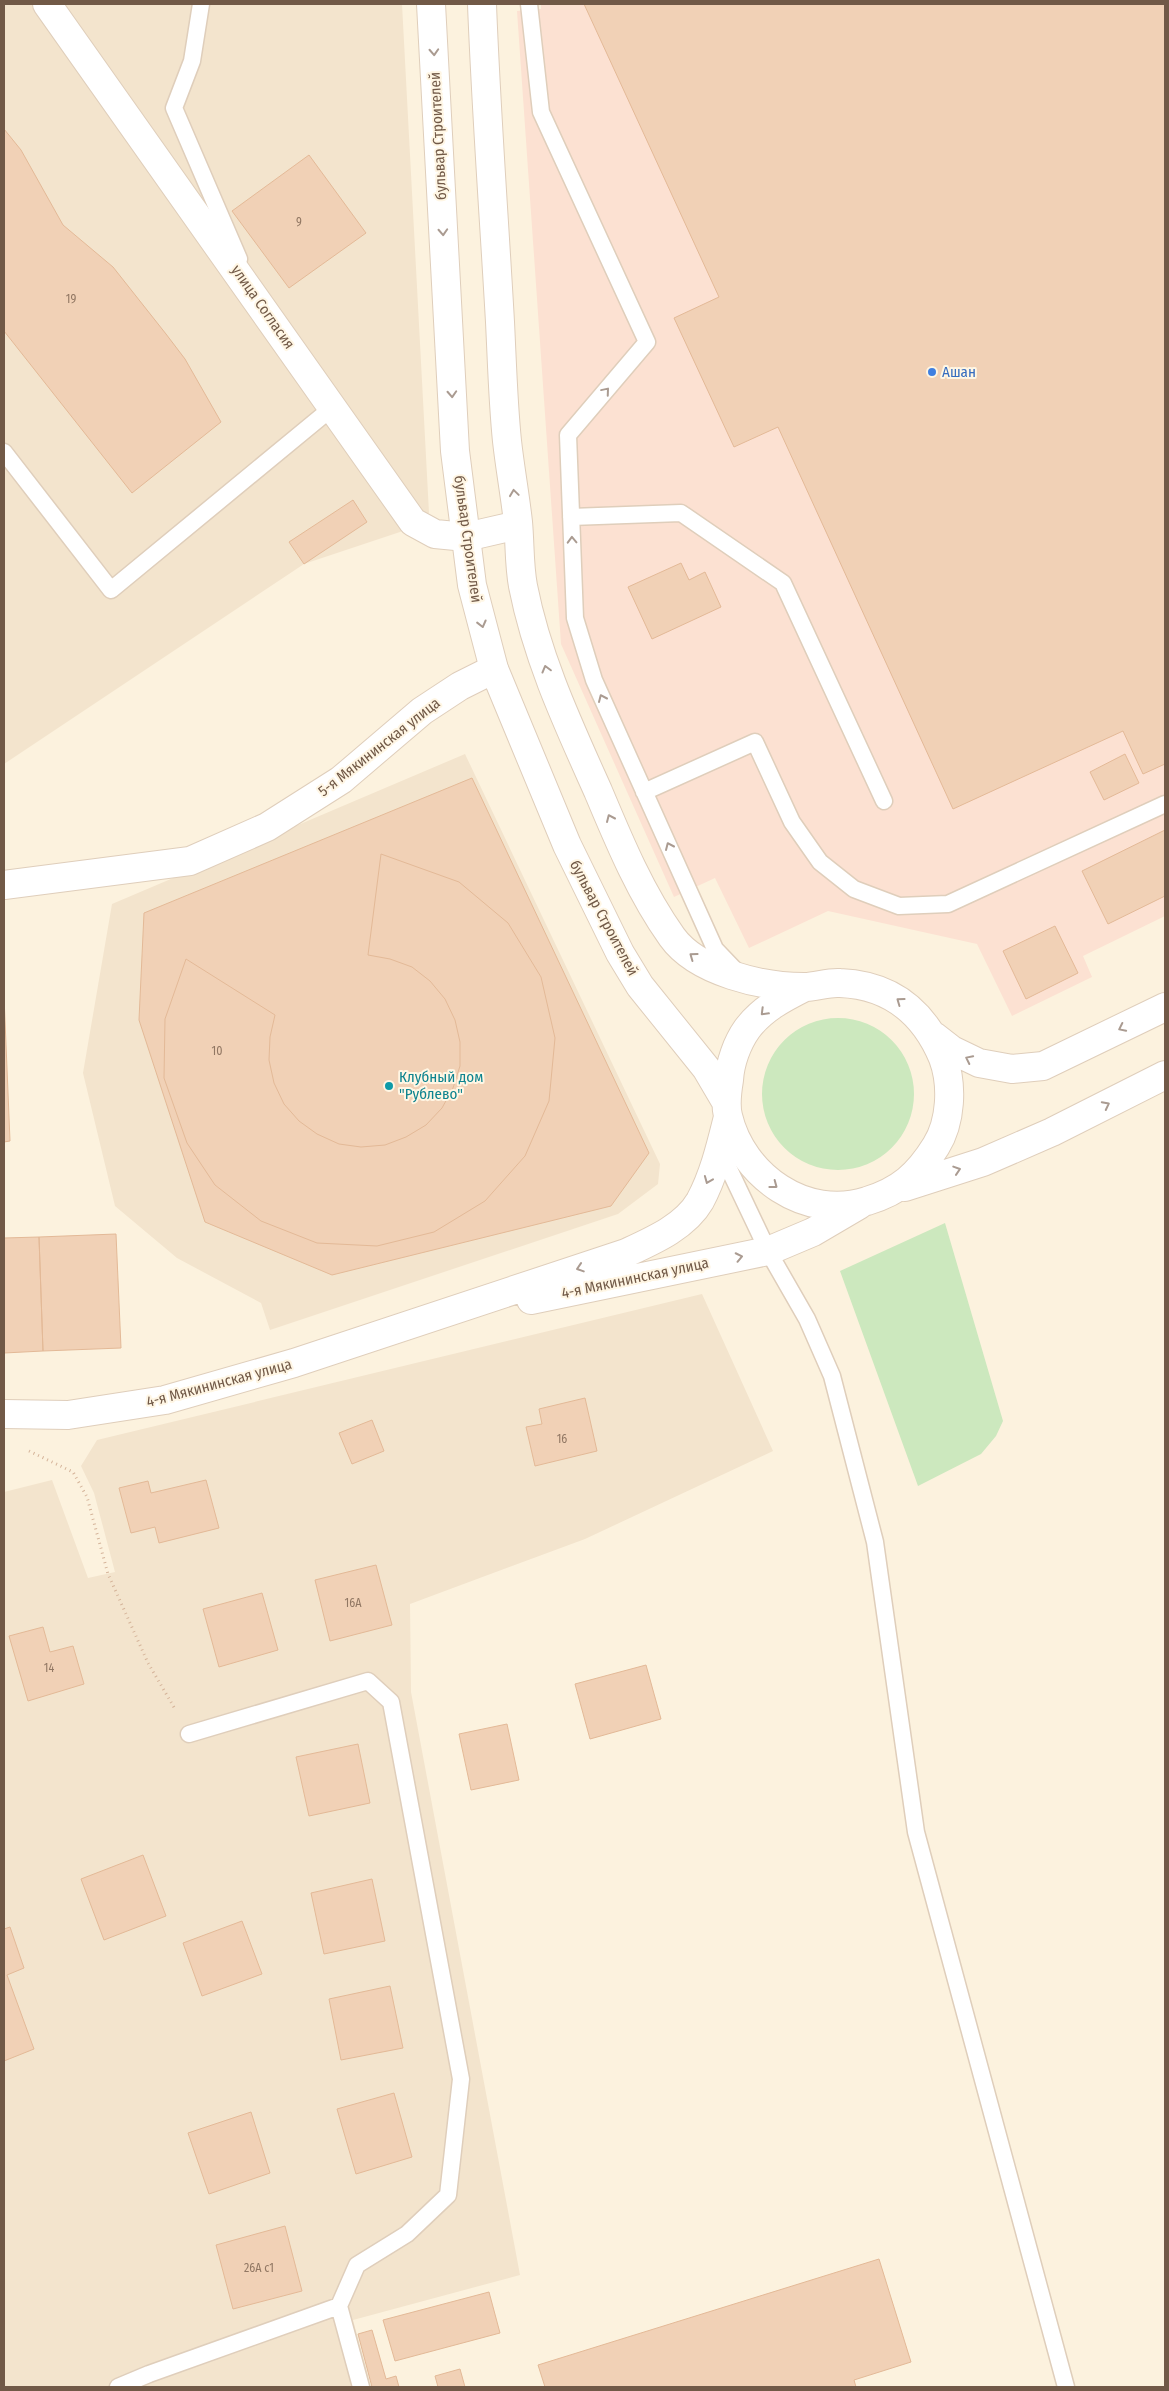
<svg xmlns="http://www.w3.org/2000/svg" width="1169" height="2391" font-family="'Fira Sans Condensed',sans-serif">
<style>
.residential{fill:#f3e4cd}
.commercial{fill:#fce1d2}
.green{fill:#cce8be}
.building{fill:#f1d1b6;stroke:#e3b997}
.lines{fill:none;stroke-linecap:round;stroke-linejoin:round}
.service-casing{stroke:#dfcebb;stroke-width:19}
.minor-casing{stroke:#dfcebb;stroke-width:30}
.tertiary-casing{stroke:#dfcebb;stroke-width:30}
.path{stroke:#d5b49a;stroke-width:3;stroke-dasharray:1 4;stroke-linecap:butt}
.service{stroke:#fff;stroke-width:16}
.minor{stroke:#fff;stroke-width:28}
.tertiary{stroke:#fff;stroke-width:28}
.oneway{stroke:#aa9b91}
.shop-dot{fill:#3f7fe0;stroke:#fff6e4;stroke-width:2}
.culture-dot{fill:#0f9aa8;stroke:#fff6e4;stroke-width:2}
.labels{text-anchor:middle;stroke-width:4;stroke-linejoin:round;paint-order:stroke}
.number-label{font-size:12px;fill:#917763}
.street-label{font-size:15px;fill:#715947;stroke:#fff6e4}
.shop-label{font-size:15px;fill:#366cbe;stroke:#fff6e4;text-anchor:start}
.culture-label{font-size:15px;fill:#0d838f;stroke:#fff6e4;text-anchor:start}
</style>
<rect width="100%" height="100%" fill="#fcf2de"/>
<path class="residential" d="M4,4H402L429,513L400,532L304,564L4,764Z
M465,754L660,1164L658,1184L618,1214L270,1330L261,1303L177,1258L115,1206L83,1073L112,904Z
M702,1294L773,1451L585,1539L410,1604L411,1692L520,2275L353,2320L371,2387H4V1492L52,1480L88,1578L115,1572L94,1493L81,1466L97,1440Z"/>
<path class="commercial" d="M541,4H1165V916L1083,956L1092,977L1012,1016L977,944L828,911L749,948L715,878L674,897L561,644L517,11L541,9Z"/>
<path class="green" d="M762 1094a76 76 0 1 1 152 0a76 76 0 1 1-152 0Z
M945,1223L1003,1421L996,1436L981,1454L918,1486L840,1271Z"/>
<path class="building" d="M584,4H1165V764L1143,774L1123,731L953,809L778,427L734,447L674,318L719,297Z
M4,129L21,150L63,225L113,267L166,334L185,359L221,422L132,493L4,331Z
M309,155L366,233L289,288L232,211Z
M353,500L367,522L304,564L289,542Z
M681,563L689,580L705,572L721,607L652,639L628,587Z
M1125,754L1139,783L1104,800L1090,772Z
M472,778L649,1153L611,1206L332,1275L205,1222L139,1020L144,913Z
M1165,830V896L1108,924L1082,871Z
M381,854L459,882L508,923L541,977L555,1038L549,1101L525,1156L485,1201L434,1232L377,1246L317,1243L261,1221L215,1185L187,1143L164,1078L165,1019L186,959L275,1015L270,1037L269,1060L274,1083L284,1104L299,1121L317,1134L339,1144L361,1147L385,1145L406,1137L426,1125L442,1108L453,1088L460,1066V1042L455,1020L445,999L430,981L412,967L390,959L368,955Z
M1055,926L1078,973L1026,999L1003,951Z
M4,996L10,1141L4,1142Z
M116,1234L121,1348L43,1351L39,1237Z
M39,1237L43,1351L4,1353V1238Z
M585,1398L597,1451L535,1466L526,1427L542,1424L539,1409Z
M372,1420L384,1451L352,1464L339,1433Z
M206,1480L219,1528L159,1543L155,1527L131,1533L119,1488L148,1481L151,1493Z
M376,1565L392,1625L330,1641L315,1580Z
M262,1593L278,1650L219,1667L203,1609Z
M43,1627L50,1652L73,1646L84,1684L28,1701L9,1636Z
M646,1665L661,1719L590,1739L575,1684Z
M507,1724L519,1780L471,1790L459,1734Z
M358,1744L370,1803L309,1816L296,1757Z
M143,1855L166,1916L104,1940L81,1879Z
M372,1879L385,1941L324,1954L311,1893Z
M242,1921L262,1974L202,1996L183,1943Z
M10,1927L24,1968L7,1975L34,2049L4,2061V1929Z
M390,1986L403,2048L341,2060L329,1999Z
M394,2093L412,2157L356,2174L337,2109Z
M251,2112L270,2173L209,2194L188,2133Z
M285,2226L302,2291L233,2309L216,2245Z
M879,2259L911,2362L854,2380L856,2387H545L538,2365Z
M489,2292L500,2333L395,2361L383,2320Z
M372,2330L386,2379L396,2376L399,2387H372L358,2334Z
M460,2369L465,2387H438L435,2376Z"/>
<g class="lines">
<defs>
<path id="service" d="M201,4L192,61L174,108L239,259
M529,4L541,112L647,342L568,435L575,618L594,680L715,949L736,971
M4,452L111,590L333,407
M571,517L681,513L783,583L884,801
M644,792L755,742L792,822L820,862L854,889L899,906L948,904L1165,804
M720,1150L768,1251L807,1319L832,1376L875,1542L916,1832L1066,2387
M189,1734L368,1681L391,1702L461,2079L448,2195L407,2234L357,2265L339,2306L361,2387
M118,2387L149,2374L339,2306"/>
<path id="minor" d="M47,4L413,522L435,534L466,537L518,525
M4,885L190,861L267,827L341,780L422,711L460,686L494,669"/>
<path id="tertiary" d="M431,4L455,451L472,585L494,669L567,845L620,953L640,986L706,1068L726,1102
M482,4C486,110 494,216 500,322C502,362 503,402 507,441C510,468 515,495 518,522C520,543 519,565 523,586C537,658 568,724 598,791C619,841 640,892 672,937C697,972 762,987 804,987C816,987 828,982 840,983C891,985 924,1012 943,1058C953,1085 951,1122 936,1146C918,1175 900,1191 867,1201C806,1221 742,1176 728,1116C725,1104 727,1092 729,1080C730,1063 737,1043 747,1029C762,1009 783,998 805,987
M934,1036L952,1050L979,1063L1012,1069L1043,1066L1165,1007
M905,1187L983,1162L1052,1132L1165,1075
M531,1300L768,1251L813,1232L859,1205
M4,1414L68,1415L165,1400L294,1363L626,1253C652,1241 685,1227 700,1201C714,1175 721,1145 728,1117"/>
</defs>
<use href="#service" class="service-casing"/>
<use href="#minor" class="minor-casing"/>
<use href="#tertiary" class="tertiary-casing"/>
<path class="path" d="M29,1451L73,1472L87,1497L108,1574L148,1663L175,1709"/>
<use href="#service" class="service"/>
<use href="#minor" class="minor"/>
<use href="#tertiary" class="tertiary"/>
</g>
<defs><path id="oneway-chevron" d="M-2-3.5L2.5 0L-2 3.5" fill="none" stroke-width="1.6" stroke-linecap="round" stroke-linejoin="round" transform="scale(1.25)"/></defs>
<g class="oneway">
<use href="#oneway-chevron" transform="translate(434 52) rotate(87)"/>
<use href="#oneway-chevron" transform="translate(443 232) rotate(87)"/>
<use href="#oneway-chevron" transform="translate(606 391) rotate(-50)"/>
<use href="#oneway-chevron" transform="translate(452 394) rotate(87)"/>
<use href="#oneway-chevron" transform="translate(514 493) rotate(-98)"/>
<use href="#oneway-chevron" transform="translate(572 540) rotate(-92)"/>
<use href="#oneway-chevron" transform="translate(482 624) rotate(76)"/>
<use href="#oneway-chevron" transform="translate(546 669) rotate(-105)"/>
<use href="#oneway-chevron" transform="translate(602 698) rotate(-114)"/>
<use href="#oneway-chevron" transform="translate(610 818) rotate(-114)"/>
<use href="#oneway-chevron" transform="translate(669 846) rotate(-114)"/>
<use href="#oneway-chevron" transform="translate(693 956) rotate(-144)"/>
<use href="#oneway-chevron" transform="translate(900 1001) rotate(-144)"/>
<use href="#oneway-chevron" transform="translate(764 1012) rotate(135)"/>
<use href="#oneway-chevron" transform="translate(1122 1028) rotate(154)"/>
<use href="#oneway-chevron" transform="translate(969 1059) rotate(-154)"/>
<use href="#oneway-chevron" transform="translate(1106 1105) rotate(-27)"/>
<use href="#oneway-chevron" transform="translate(957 1170) rotate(-18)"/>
<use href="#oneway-chevron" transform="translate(708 1180) rotate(112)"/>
<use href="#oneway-chevron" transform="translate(774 1185) rotate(37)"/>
<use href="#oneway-chevron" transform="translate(739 1257) rotate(-12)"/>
<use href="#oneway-chevron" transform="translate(580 1268) rotate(162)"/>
</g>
<circle class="shop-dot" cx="932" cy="372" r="5"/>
<circle class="culture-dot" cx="389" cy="1086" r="5"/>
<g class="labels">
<g class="number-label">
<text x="299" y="226">9</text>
<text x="71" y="303">19</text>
<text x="217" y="1055">10</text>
<text x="562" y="1443">16</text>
<text x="353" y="1607">16А</text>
<text x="49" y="1672">14</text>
<text x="259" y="2272">26А с1</text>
</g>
<g class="street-label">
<text transform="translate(438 136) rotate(-93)" y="5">бульвар Строителей</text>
<text transform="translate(263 307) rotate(55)" y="5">улица Согласия</text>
<text transform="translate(468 539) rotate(82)" y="5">бульвар Строителей</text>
<text transform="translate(379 747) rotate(-38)" y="5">5-я Мякининская улица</text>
<text transform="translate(604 918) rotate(62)" y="5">бульвар Строителей</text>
<text transform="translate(635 1278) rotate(-12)" y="5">4-я Мякининская улица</text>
<text transform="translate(219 1383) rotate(-15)" y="5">4-я Мякининская улица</text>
</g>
<g class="shop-label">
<text x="942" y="377">Ашан</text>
</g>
<g class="culture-label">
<text x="399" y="1082">Клубный дом<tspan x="399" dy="17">"Рублево"</tspan></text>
</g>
</g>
<rect width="1169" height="2391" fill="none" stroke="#715947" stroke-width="10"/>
</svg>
